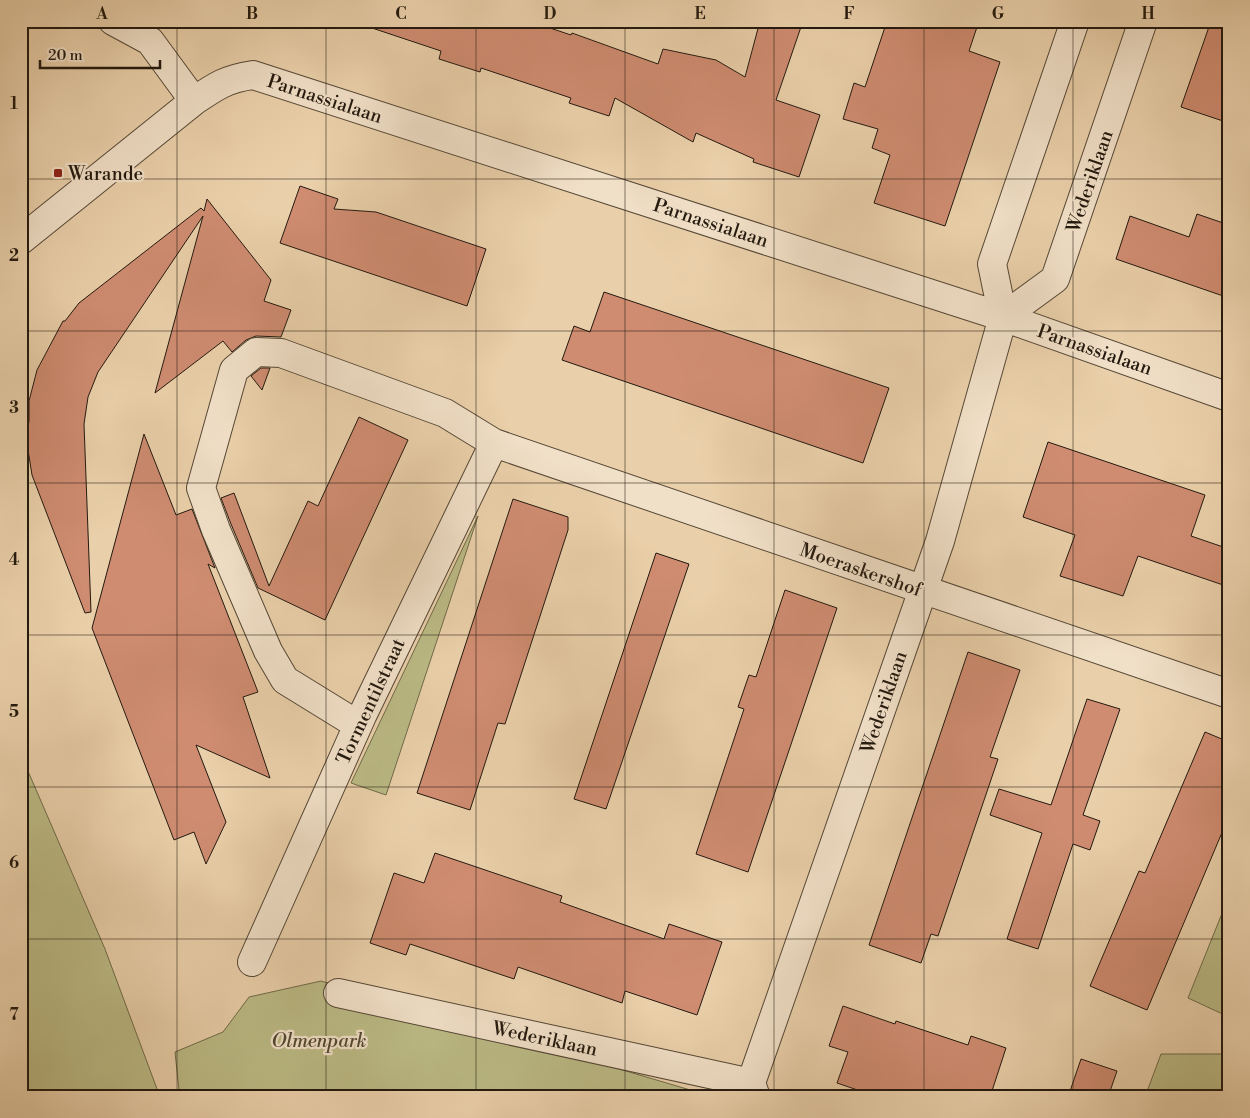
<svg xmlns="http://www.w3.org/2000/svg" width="1250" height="1118" font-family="'Libre Bodoni',serif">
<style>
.green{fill:#bbba85;stroke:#6f6a4a}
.building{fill:#cf8c71;stroke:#23190f}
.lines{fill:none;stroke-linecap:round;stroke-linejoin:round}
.minor-casing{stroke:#554736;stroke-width:30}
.minor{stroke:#f1e0c8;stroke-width:28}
.grid{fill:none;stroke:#23190f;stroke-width:1;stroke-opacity:0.55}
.poi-dot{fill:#8f2418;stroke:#f1e0c8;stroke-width:2}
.labels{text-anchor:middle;stroke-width:4.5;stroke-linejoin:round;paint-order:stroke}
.street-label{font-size:19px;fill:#23190f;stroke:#f1e0c8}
.poi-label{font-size:19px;fill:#23190f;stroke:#f1e0c8;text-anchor:start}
.park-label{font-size:19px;font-style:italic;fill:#514932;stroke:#f1e0c8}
.neatline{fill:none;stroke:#23190f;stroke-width:2}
.grid-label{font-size:16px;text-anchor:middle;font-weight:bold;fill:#23190f}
</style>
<rect width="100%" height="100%" fill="#ead0aa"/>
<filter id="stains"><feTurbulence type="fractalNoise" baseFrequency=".004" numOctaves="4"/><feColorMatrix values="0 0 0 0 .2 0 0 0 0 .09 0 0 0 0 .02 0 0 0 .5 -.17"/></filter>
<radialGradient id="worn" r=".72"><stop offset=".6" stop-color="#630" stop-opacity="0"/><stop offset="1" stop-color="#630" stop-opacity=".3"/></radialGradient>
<path class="green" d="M478,516L386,795L351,783Z
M21,755L105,949L160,1097H21Z
M1227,901L1229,902V1017L1188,998Z
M321,981L714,1097H182L179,1090L175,1052L223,1032L249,997Z
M1161,1054H1229V1097H1145Z"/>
<path class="building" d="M370,21H529L571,35L572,33L658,64L663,49L716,60L745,77L760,21H803L776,100L820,115L799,177L753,162L754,159L696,133L693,142L615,98L609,116L569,103L571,98L481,68L480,72L439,59L441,51L369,27Z
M887,21H979L969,51L1000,62L945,226L874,203L890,155L872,148L878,129L843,119L854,83L865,87Z
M1211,21H1229V123L1181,107Z
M300,186L338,199L334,209L376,212L486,249L467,306L280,243Z
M207,199L271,280L264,301L291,310L281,337L256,336L246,340L232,352L223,341L155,393L203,216L98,372L88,397L84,424L91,612L85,613L32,475L26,437L29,421V401L37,370L63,321H65L79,303L201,208L204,211Z
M1197,214L1229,225V298L1116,259L1130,216L1189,237Z
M604,292L889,388L863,463L562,360L574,326L590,332Z
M261,368H270L262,390L251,376Z
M359,417L408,440L325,620L258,588L231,524L221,498L234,493L269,586L308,501L318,506Z
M144,434L176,515L192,509L215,568L208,564L258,692L243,697L270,778L196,745L226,822L206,864L194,832L174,840L92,628Z
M1048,442L1205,495L1191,536L1229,549V587L1138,556L1123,596L1060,576L1075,535L1023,517Z
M513,499L568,517V530L505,724L498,723L470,810L417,793Z
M656,553L689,564L606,809L574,799Z
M785,590L837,608L748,872L696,854L744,709L738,707L749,675L756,677Z
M968,652L1020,670L990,757L998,759L938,936L931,934L921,963L869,945Z
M1087,699L1120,709L1083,815L1100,821L1090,850L1073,844L1038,949L1007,939L1042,833L990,815L999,789L1051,805Z
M1205,732L1229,742V816L1147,1010L1090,986L1139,871L1145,873Z
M435,853L562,896L560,902L664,939L669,924L722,942L697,1015L625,991L622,1003L518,967L514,979L410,944L406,955L370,943L394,873L424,883Z
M843,1006L895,1024L896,1021L968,1045L971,1036L1006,1048L990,1097H878L837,1083L848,1052L829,1046Z
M1081,1059L1117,1071L1108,1097H1068Z"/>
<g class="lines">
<defs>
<path id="minor" d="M113,21L150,41L194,101
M21,240L194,101C216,86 226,79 253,75L1003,317L1229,397
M1003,317L1055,279L1143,21
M358,725L285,680L268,651L216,530L201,488L234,370L256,352L281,353L445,413L494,443L1229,694
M252,962L362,716L494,443
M338,993L751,1083L756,1097
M751,1083L940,541L1003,317L992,264L1075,21"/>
</defs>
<use href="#minor" class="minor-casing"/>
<use href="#minor" class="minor"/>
</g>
<path class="grid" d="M177,21V1097M326,21V1097M476,21V1097M625,21V1097M774,21V1097M924,21V1097M1073,21V1097M21,179H1229M21,331H1229M21,483H1229M21,635H1229M21,787H1229M21,939H1229"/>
<rect class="poi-dot" x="53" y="168" width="10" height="10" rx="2.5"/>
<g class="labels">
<g class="street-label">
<text transform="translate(325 98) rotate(18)" y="7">Parnassialaan</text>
<text transform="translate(1089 181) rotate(-71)" y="7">Wederiklaan</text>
<text transform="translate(711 222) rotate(18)" y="7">Parnassialaan</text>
<text transform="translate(1095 349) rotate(19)" y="7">Parnassialaan</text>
<text transform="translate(861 569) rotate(19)" y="7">Moeraskershof</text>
<text transform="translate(370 701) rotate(-65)" y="7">Tormentilstraat</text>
<text transform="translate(883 702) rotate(-71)" y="7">Wederiklaan</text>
<text transform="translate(545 1038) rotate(12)" y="7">Wederiklaan</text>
</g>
<g class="poi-label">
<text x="68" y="180">Warande</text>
</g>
<g class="park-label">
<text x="319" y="1047">Olmenpark</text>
</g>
</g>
<rect width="1250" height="1118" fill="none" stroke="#ead0aa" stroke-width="55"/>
<path d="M40 60v8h120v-8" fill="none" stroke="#23190f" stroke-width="2.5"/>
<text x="48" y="60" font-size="15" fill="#23190f" stroke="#f1e0c8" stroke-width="4" paint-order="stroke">20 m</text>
<rect x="28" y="28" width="1194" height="1062" class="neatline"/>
<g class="grid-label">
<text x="102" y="19">A</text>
<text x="252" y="19">B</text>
<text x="401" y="19">C</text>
<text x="550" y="19">D</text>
<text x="700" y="19">E</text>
<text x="849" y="19">F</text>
<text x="998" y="19">G</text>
<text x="1148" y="19">H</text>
<text x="14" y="109">1</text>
<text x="14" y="261">2</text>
<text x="14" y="413">3</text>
<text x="14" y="565">4</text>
<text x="14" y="717">5</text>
<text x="14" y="868">6</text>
<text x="14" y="1020">7</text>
</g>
<rect width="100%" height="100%" filter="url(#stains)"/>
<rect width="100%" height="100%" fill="url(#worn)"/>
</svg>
